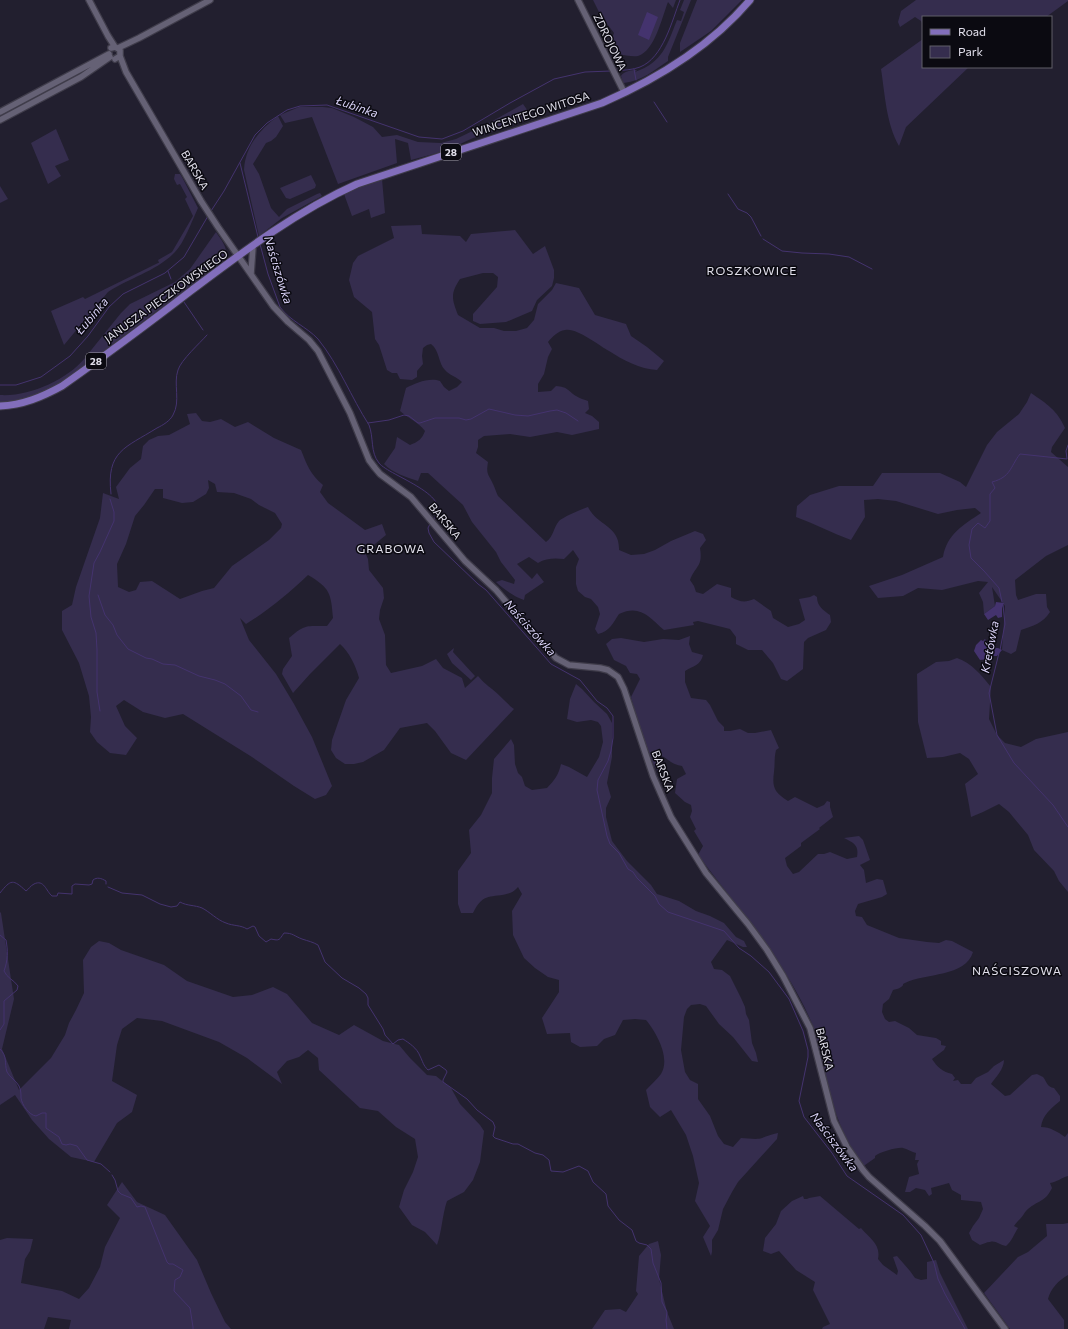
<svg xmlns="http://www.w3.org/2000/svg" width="1068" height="1329" font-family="Commissioner,sans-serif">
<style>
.green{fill:#352d4e;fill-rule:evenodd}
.water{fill:#44336e}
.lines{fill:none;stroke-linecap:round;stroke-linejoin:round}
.stream{stroke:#44336e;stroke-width:1}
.tertiary-casing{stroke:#3f3c4a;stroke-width:8}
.primary-casing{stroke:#3f3c4a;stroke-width:9}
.tertiary{stroke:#656175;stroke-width:5.5}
.primary{stroke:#826ebb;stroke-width:7}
.labels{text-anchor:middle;stroke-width:3;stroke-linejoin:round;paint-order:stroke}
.shield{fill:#0b0a11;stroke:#a19faa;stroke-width:1}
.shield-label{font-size:10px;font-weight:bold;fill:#e1dfeb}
.street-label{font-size:11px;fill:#e1dfeb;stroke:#0b0a11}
.water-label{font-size:12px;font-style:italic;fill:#d9d2f7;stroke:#0b0a11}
.neighbourhood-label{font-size:12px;letter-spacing:1px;fill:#e1dfeb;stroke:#0b0a11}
</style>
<rect width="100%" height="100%" fill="#221f2f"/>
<path class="green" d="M593,0H676L673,8L668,2C662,17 655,51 638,56C632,57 624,55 619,54L611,41L614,33L601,16Z
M684,0H691L668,57V61C654,70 642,81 624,83L623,82L621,76C624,71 631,70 637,70L635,72C663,62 667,45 677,20L681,21L684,12L680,10Z
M697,0H742L711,31L680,52V43Z
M916,0H1068V1L1046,17H923V25L921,21L915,17L900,27L898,22L901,11Z
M923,39V67H969L906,127L899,146C886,123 885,94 881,69Z
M523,104L533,118L473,138L445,151L411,160L408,143L395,139L397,163L338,184L312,117L285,123L280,115L299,107H323L332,108L354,117L373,127L382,137L397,135L418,142L441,143L456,139L489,123Z
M278,116L283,126L276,137L271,141L266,143L253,164L259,174L271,208L279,217L287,209L317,194L320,193L322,196L282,218L259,236L244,170C245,147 259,130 278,116Z
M56,129L69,160L55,166L61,176L48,184L31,143Z
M175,174H180L182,177L198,208C192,221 184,243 175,252C157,271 129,278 108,292L64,345L51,311L83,297L85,299L158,263H159L158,260L172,252L193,216L185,199L187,197L180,184L177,185L174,179Z
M311,175L316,185L315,188L290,199L286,198L280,188Z
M382,179L385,213L371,218L369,209L352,216L344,194L360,186Z
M0,186L8,199L0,203Z
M421,225L422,234L460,236L466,242L471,234L515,230L533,254L545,246L554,270V278L552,286L537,300L532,311L506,322L480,324L473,321V314L497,287L498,277L493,273H483L460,279C450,294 452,299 458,315L480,328H494L504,331H516L527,328L534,320L538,304L552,290L556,283L579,288L595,315L626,324L631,336L647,347L664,361L657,370C640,369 623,360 609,351C600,346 576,327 565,330C558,331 552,337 548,342L552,349L548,357L544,374L538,384V392L551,391L556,386C568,387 567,390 576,396C579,398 585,400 588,401L589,409L585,413L592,416L599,422V429L572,435L557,432L530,437L510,434L484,436L478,440V447L476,453L488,462C486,475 488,473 493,484C495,488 496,492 498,496L546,542C554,536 553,528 559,521C563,517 582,509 588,507C597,526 620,525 619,550L631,555L644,554L655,550L671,541L695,531L703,534L706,540L700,548C703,567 696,565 690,580L694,586L696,592L703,594L717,584L731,588V597C740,602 745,603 754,599L771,611L773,618L788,627L799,624L805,620L799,599L810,597L814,595L817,597C817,606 823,610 830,615L831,622L826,630L808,638L804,642L803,669L787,681L781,679L773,663L762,650H748L736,644V637L730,629L698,621L693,622L694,625L664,630C649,617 640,604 619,614C613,623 610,631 598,634L595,629L600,614L598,607L591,599L585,597L578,591L576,584V567L579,559L573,550L564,559C555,558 546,558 538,563L529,557L517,564L532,579L537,573L544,582L525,595L524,600C515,597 503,589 496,582L502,580L514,584L515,580L501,562L496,552L472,522L463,505L428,473H421L418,481C406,477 393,473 384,464L395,448L397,437L410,445C418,442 422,439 425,431C418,422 408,418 400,411L406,388C415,383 430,377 440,381L444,387L449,391L457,387L462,382C457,377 449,375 445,370C438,363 440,351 431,344L427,345L423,348L422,356L423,364L417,371V377L412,380L400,379L397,373H392L387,370L379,345L375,339L372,312L354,297L349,280L353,263L358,256L394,238L391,226Z
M216,232C222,241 231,251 223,261L92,360L88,354L121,313L130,304L175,282L190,269Z
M85,358L89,364C61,382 35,402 0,402V395C28,397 67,380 85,358Z
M1031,393C1047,404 1057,410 1065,428L1052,447L1051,452L1068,467V545L1046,556L1015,580L1016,595L1018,600L1036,594H1046L1047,607L1050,612C1043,623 1033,626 1021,630L1016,651L1011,654L1002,650L1005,606L992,587L995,606L984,614L983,602L979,593L988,582L978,581L942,590L918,588L903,596L878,598L869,586L902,575L943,557C947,534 963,525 981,513L975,508L957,510L938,514L896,501L878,499L864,500L865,517L851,540C832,533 815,524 796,517L797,506L810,495L839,486H873L882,473H940L960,482L966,487L987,445L997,432L1019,414L1027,402Z
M196,413L202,421L210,422L221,419L235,427L248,422L274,438L301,450C307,465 310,474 323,485L320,492L328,503L365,530L382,524L386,535L365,552L368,559L369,570L383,588L384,598L380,610L379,619L385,635L386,665L391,673L422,666L436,659L443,668L462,678L465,688L478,676C483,682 487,685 492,689C500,695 506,703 514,709L466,760L451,753L435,731L427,723L400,728L384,750L363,762L354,764H345L336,758L331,750L332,740L346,700L359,678C356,666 349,652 340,644L310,674L293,693L282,674L283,669L292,656L289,638C305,624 306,626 327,626L333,618C331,593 330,588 308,575C289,593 269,610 246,624L240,618L249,640L276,674L294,704L312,737L332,786L326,795L315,799L294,786L252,757L183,714L165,718L143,712L124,700L116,706L125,726L137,738L126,755L110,753L97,742L90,732L91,717L89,696L79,663L62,630V611L72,605L76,587L100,518L103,493L119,499L116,487L130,468L141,459L143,446L149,440L158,436L169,435L190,424L187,414ZM208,480L215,484L217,492L234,493L251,499L259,505L275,513L282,524L281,528L269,540L232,566L214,588L202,591L180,599L152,581L140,582L136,590L129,592L118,587L117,564L126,544L135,516L144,505L155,489H163V498L182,503L193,502L206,494L209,488Z
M690,636L689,644L692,652L703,655C701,665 693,666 685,671V682L691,698L706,700L710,705L718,721L724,727V731H730L740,729L748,733H755L771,730L779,748L776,750C774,758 775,765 774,772C772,787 774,792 788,801L795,797L817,808L824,805L827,801L830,802V807L833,817L819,828L820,829L801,843V846L785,858L787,866L793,874L799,872L818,854H824L830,852L847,859L857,857C859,845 854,843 844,838L859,836L863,840L870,860L860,865L864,870L866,883L877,879L883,880L887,894L882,897L858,904L855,911L856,916L862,917L867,925L899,938L927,942L939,943L946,940L952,941L973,952C966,977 925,973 905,983C901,985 905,984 901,987C899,989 895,989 893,990L889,999L883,1004L882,1012L885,1019L889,1022L895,1021L909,1028L917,1035L936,1038L941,1041V1045L946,1046L944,1050L932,1059C937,1067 943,1072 952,1074L955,1078L953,1081L958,1080L961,1084H971L976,1078L988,1072L994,1066L1004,1060C1004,1069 996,1077 991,1084L1005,1096L1010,1095L1032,1075L1037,1074C1039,1075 1041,1076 1043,1077C1047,1082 1047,1087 1054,1088L1060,1096V1101C1051,1108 1042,1116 1041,1127C1050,1127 1058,1132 1065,1137L1068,1133V1176C1061,1178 1057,1182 1050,1183L1052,1188C1045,1203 1037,1200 1026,1211C1024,1213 1023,1216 1020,1219C1018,1221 1016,1223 1014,1226L1018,1228C1014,1234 1012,1241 1006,1246C1000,1245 995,1240 990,1242C986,1242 984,1244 980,1245L972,1240L969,1233L973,1226L979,1218L983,1209L981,1202L961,1200V1195L952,1190L949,1183L931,1188L932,1194L929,1196L925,1190L916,1188L910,1192H905L909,1177L919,1174L917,1164L919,1160H915L916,1153C912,1152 907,1149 903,1148C898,1147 880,1152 875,1156V1158L865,1165H863C839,1133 831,1100 822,1062C819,1050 817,1037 813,1026C787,963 738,909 698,855L703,846L694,831L696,829L690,817L692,811L691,805L685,802L675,793L677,779L686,774L682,766C670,764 669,759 660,755L657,764L658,771L654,766L640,730L631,697L640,679L637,674L630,673L626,666L614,660L606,644L612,639L621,638L644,642L663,639L679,640Z
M454,648L453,652L475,676L471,680L452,663L447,654Z
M957,658C972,663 981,675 991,687L989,719L997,735L1005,743L1021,747L1036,739L1068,732V892L1059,881L1054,871L1034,850L1028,835L1009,812L999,804L983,812L971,817L969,805L965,784L978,774L969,759L960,753L943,757L927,758L918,722L917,674L936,662L949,661Z
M576,684L582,689L594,702L607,714L612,723V757L607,783L611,797L606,808V817L612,841L627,861L651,885L657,894L679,901L696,911L710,916L724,923L736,937L744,941L747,947H743L727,940L711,962L714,969L722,970L730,976L741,998L745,1007L746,1014L749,1020L752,1043L756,1053L758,1062L752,1061L733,1037L719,1024L706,1006L700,1004L691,1005L687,1009L684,1017L681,1050L685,1072L690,1080L698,1084V1099L710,1116L718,1136L724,1144L733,1147L741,1138C747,1138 757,1140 762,1138C767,1136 772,1134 778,1133L777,1139L738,1182L732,1192L723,1209L718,1230L712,1240V1252L711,1256L703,1237L710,1226L695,1201L699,1183L693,1156L686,1135L671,1110L660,1117L650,1107L646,1090C651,1085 657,1079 661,1074C671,1058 656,1032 646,1020L635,1019L623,1020L615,1035L604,1039L597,1046L580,1047L571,1042L570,1033L547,1034L542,1018L559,992V980L548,977L535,968L524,958L513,935L512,911L522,894L518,887C516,889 513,892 510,893C491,899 484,891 473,913H461L458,904V871L471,853L469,830L481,815L492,793V778L494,759L511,739L514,745L515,764L518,773L522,777L525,786L532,790L547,788C554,781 559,774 561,764L569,767L587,777L599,757L603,742L601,726L598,722L591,720L577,722L567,719L570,699Z
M0,912L1,913L14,999L2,1049L19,1090L51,1058L65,1035L69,1023L76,1010L84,993L83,960L91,947L99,941L109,943L121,950L164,965L187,981L233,997L252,995L273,987L287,994L312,1023L339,1035L354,1025L383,1041L399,1045L410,1058L427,1075L436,1076L451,1088L460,1104L480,1125L484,1131L480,1162L473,1180L464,1192L447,1201C442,1216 442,1231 437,1245L425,1232L412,1225L399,1207L404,1190L413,1172L418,1157L415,1139L396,1127L378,1111L360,1108L319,1070L318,1058L308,1050L299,1057L287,1061L277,1072L282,1084L247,1058L219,1042L162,1021L137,1018L122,1029L117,1045L112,1081L137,1095L132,1112L117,1123L94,1162L71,1157L49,1139L32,1120L15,1095L0,1105Z
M122,1182L137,1202L165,1215L197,1260L211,1293L225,1322L231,1329H69L71,1320L48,1317L44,1329H0V1240L7,1238L33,1239L30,1251L25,1259L21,1283L62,1291L79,1299L89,1288L100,1267L105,1247L120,1218L107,1205Z
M803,1196L804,1199H807L809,1198L820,1196L859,1229L861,1228C870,1239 881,1244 878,1259L883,1265L897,1275L898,1271L893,1257L897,1256L910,1271L915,1278L921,1280L927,1279V1262L936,1260L940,1273L968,1329H822L823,1327L830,1324L813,1290L815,1282L796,1270L779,1251L771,1254L763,1251L765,1238L776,1224L781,1211L792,1201Z
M1068,1223V1275C1058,1281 1051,1288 1048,1299L1064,1320V1329H1010L984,1293L1018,1257L1028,1252L1047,1236L1046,1224H1063Z
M658,1241L661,1255L659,1279L667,1312L674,1329H592L605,1310L620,1309L626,1312L638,1294L636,1291L639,1256L649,1244Z"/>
<path class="water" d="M647,12L658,17L649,40L638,35Z
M996,602L1004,603L1002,608V617L998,618L996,615L988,620L984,614L995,606Z
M985,639L989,645H995L996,648H998L1002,650L997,656H994L992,654L989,659L980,660L974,651L976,645L981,640L983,641Z"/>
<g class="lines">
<path class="stream" d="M634,69L636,80
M616,71C623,70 633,70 640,67C663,58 672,21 680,0
M654,102L667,122
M240,163L258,237
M728,194L738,209L747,213L751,217L761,236
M211,211L224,191L255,135L267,123L287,110L300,106L327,105L419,137L442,139L463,131L510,103L554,79L585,72L611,71
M763,239L782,251L802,253L829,254L849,257L872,269
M260,244L268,274L280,307C290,321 307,327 318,339C339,365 351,397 369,425C374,438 370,452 379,463C389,476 458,496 433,520
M168,271L171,279
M172,285L175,291
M184,302L203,330
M0,385H16L41,377L70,356L88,336L109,307L123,294L165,273L184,257L208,216
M368,423L389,420L404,415L409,416L418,423H420L435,418H459L466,420L471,419L489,409L515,415L528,416L550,411L557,410L566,413L578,421
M111,494C106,451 125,448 157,428C163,425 170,421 173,415C181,401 173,384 178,370C181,360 200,343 207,335
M430,524L428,528L429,533L434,542L478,584L486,590L551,664L580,680L597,701L607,708L613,716V738L611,751L608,761L598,780L597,790L607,836L610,844L619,853L628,869L633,872L637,878L655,896L659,904L668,912L724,931L739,948L751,956L769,972L789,999L803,1031L808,1050V1057L799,1101L804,1117L832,1153L847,1176L903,1215L921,1235L934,1263L938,1279L945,1294L965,1329
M98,595L105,615L113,625L117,635L128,649L146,658L152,659L163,664L175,665L199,676L215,680L225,684L241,696L251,710L258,712
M1002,602L999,588L984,571L971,558L969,545L972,529L978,523L985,528L990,521V494L995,488L992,482C1011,477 1010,467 1020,454L1067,459L1066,451L1068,445
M1000,650L1005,624L1003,605
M999,653L989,693L997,735L1014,763L1053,805L1068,827
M100,711L97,692V650L96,633L91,617L89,596L94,563L100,552L114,521V512L110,499
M108,887L122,893L142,895L160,904L171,907L177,906L180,902C187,906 195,905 202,908C210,912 217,920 226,923C233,926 241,925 247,929L253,926L255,927L259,936L266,942L271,939C280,941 279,940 284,933C293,933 294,936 302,939C308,941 313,942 318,945L325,962L342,978L359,988L366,994L368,998V1005L383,1029L385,1035L393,1044L398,1040L403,1039C409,1043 417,1048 420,1056C423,1062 423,1065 428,1070L439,1065L446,1070L447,1072L443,1080V1082L467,1099L477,1110L493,1122L495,1127L493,1136L495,1138L513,1144H518L535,1153L543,1155L549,1160L551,1171L563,1172L579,1166L588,1171L593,1182L606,1194L608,1206L619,1220L632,1230L636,1241L639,1243L647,1245L651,1249L653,1263L661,1283L662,1302L667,1312L666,1320L667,1329
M0,893C11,879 13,879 26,891C29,889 30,886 34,884C44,879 46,891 52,896H57L58,893L72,894V886L75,884L89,885L92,884L93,880C97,877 101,878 106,881V884
M0,935L6,940C8,951 8,960 4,971C7,978 14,980 18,986L17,990L4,1001V1024L0,1030
M0,1049C8,1057 4,1063 7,1072C10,1078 16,1080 19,1086C21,1090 21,1094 21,1098C22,1105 29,1115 36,1116L42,1113H46V1128L59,1137L62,1144L66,1145L70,1144L77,1146L87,1160L101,1164L110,1172
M112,1175L115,1180L118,1191L121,1194L131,1198L137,1207L141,1206L145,1207L167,1262L169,1264H173L183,1270L180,1277L175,1280L174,1291L190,1308L193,1327V1329"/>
<defs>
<path id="tertiary" d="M89,0L108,36L115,47
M578,0L624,92
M111,48L115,47L120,50V56L115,59
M118,48L139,38L210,0
M120,56L126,72L201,201L218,227L273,306L288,322L309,340L318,351L350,413L369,460L375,468L380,474L411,497L465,561L496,590L531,631L556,658L569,665L600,668L608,670L618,677L624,689L653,776L671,817L706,873L748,924L767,950L783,976L810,1028L834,1121L847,1147L863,1170L869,1177L925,1226L940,1241L1005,1329
M0,112L109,54
M0,120L81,77L110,57
M251,274L253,246"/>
<path id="primary" d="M0,406C23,405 42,397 62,386C106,355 149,323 192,290C244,251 297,211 357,184L602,103C657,79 711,46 750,0"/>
</defs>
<use href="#tertiary" class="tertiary-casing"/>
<use href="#primary" class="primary-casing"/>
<use href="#tertiary" class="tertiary"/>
<use href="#primary" class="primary"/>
</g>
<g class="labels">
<g class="shield">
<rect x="441" y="144" width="20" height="16" rx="3"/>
<rect x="86" y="353" width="20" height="16" rx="3"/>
</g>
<g class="shield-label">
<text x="451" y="156">28</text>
<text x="96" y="365">28</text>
</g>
<g class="street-label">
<text transform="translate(610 42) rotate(64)" y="4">ZDROJOWA</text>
<text transform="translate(531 114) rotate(-18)" y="4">WINCENTEGO WITOSA</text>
<text transform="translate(195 170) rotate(60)" y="4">BARSKA</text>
<text transform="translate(166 296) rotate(-36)" y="4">JANUSZA PIECZKOWSKIEGO</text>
<text transform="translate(445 521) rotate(50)" y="4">BARSKA</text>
<text transform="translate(663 771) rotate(69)" y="4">BARSKA</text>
<text transform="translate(825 1049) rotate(76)" y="4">BARSKA</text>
</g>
<g class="water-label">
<text transform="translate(357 107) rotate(19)" y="4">Łubinka</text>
<text transform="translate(278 270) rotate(73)" y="4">Naściszówka</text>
<text transform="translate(92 316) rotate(-50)" y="4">Łubinka</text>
<text transform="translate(530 628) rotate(48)" y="4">Naściszówka</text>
<text transform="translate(990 647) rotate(-79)" y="4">Kretówka</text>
<text transform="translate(834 1142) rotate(53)" y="4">Naściszówka</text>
</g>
<g class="neighbourhood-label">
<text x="752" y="275">ROSZKOWICE</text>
<text x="391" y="553">GRABOWA</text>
<text x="1017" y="975">NAŚCISZOWA</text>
</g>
</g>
<rect x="922" y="16" width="130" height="52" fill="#0b0a11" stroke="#615f68"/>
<rect x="930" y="29" width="20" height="6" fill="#826ebb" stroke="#615f68"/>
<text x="958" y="36" font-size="12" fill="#e1dfeb">Road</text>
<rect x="930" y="46" width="20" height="12" fill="#352d4e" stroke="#615f68"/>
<text x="958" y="56" font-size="12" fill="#e1dfeb">Park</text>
</svg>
